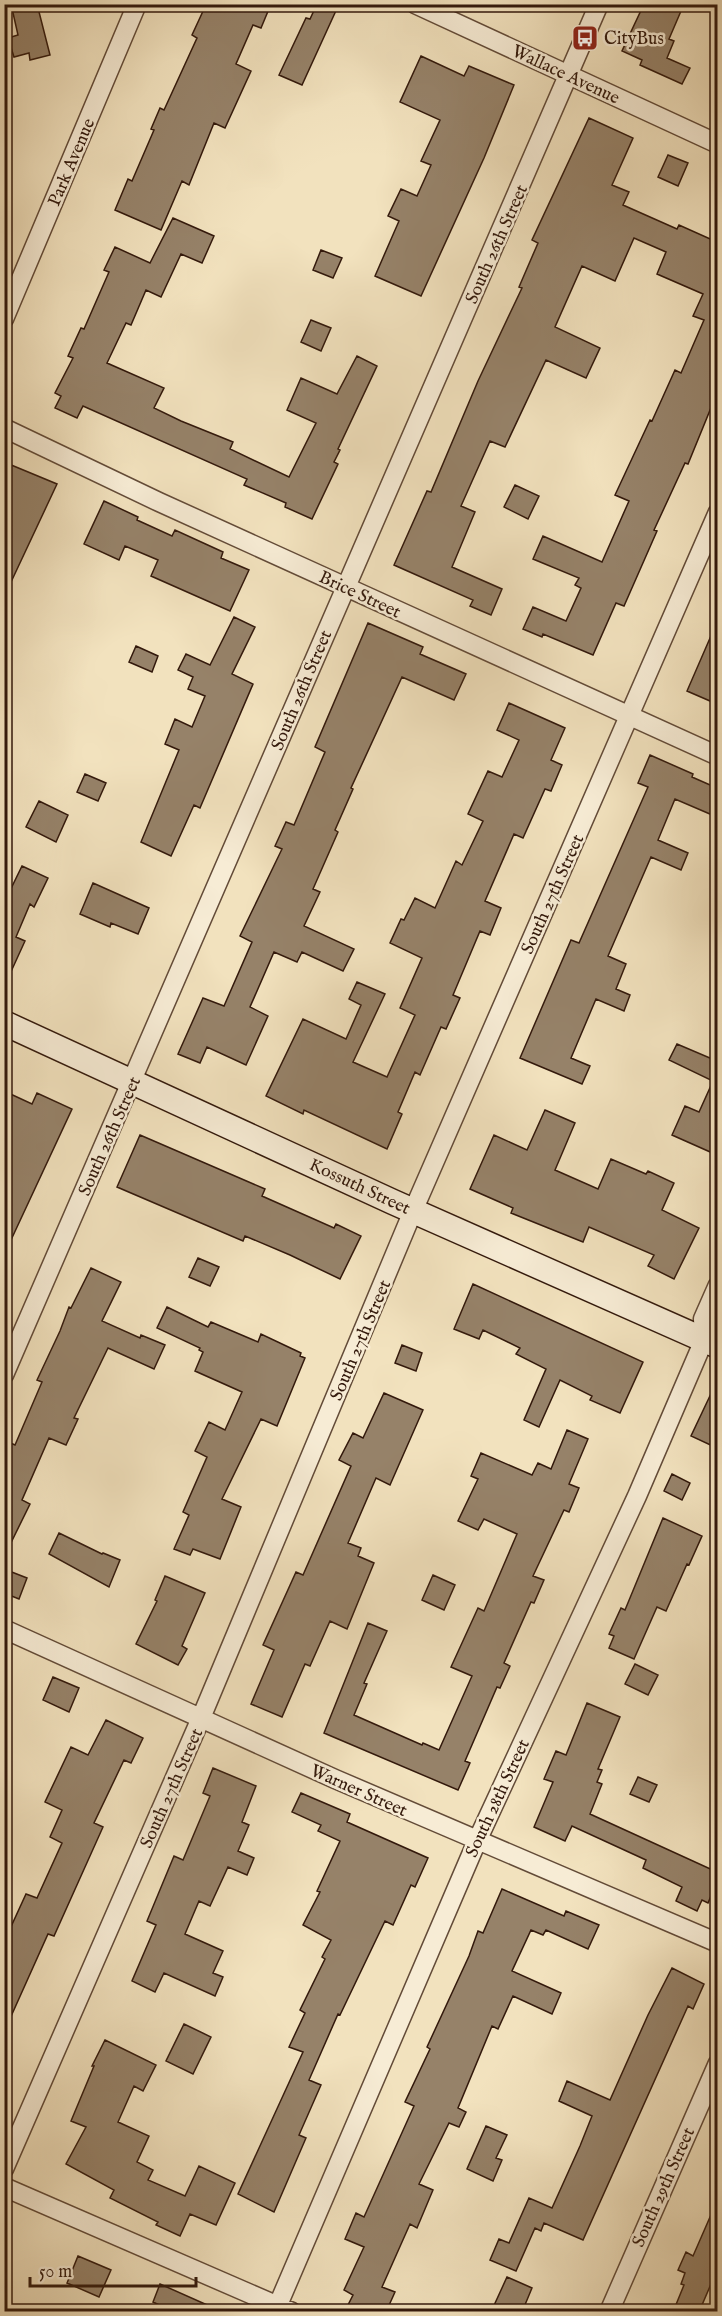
<svg xmlns="http://www.w3.org/2000/svg" width="722" height="2316" font-family="'IM FELL English',serif">
<style>
.building{fill:#968269;stroke:#33190c;stroke-width:1.5}
.lines{fill:none;stroke-linecap:round;stroke-linejoin:round}
.street-casing{stroke:#634b38;stroke-width:21}
.secondary-casing{stroke:#33190c;stroke-width:27}
.street{stroke:#f7ecd5;stroke-width:18}
.secondary{stroke:#f7ecd5;stroke-width:24}
.labels{text-anchor:middle;stroke-width:5;stroke-linejoin:round;paint-order:stroke}
.poi-label{font-size:18px;fill:#33190c;stroke:#f7ecd5;text-anchor:start}
.street-label{font-size:18px;fill:#33190c;stroke:#f7ecd5}
</style>
<rect width="100%" height="100%" fill="#f2e2be"/>
<filter id="stains"><feTurbulence type="fractalNoise" baseFrequency=".00333" numOctaves="4"/><feColorMatrix values="0 0 0 0 .2 0 0 0 0 .09 0 0 0 0 .02 0 0 0 .5 -.17"/></filter>
<radialGradient id="worn" r=".72"><stop offset=".6" stop-color="#630" stop-opacity="0"/><stop offset="1" stop-color="#630" stop-opacity=".3"/></radialGradient>
<path class="building" d="M11,4H37L50,55L30,60L29,53L14,57L8,38L18,35Z
M208,4H271L261,28L253,25L236,64L251,71L225,128L214,123L189,185L182,181L161,230L115,210L128,179L132,181L154,130L151,129L160,108L164,110L197,38L192,35L204,9L206,10Z
M317,4H339L302,85L279,75L306,18L310,19Z
M644,4H684L669,39L674,41L667,58L690,68L682,84L640,65L642,60L622,51Z
M421,56L464,76L469,66L514,85L484,158L421,296L375,276L399,221L388,216L401,189L417,196L431,165L421,161L440,120L400,102Z
M589,118L633,138L612,185L629,192L623,205L677,229L679,225L717,242V393L688,464L685,463L654,530L657,531L624,606L616,603L593,655L543,634L542,637L523,629L533,607L566,621L581,588L575,585L579,578L533,559L543,536L602,562L629,501L615,495L650,420L652,421L675,370L681,373L704,320L693,316L703,294L657,274L666,252L634,238L615,281L582,266L555,327L600,348L586,378L546,360L505,447L490,441L461,506L475,512L452,567L502,589L491,615L470,606L473,600L394,565L427,491L431,492L478,381L522,288L519,287L538,243L532,240Z
M668,155L688,163L678,186L658,177Z
M173,218L214,236L202,263L181,254L161,297L146,290L131,325L126,323L107,363L164,388L154,408L181,421L233,442L230,449L289,477L316,423L287,410L301,378L337,394L357,356L377,366L338,449L340,450L334,462L338,464L312,519L285,507L286,503L244,485L247,479L83,406L77,418L55,408L61,396L55,393L73,358L68,356L81,328L84,329L109,272L104,270L115,247L150,263Z
M321,250L342,258L333,278L313,270Z
M311,320L331,328L321,351L301,342Z
M4,462L57,484L4,597Z
M515,485L539,496L528,519L504,507Z
M104,501L138,517L137,520L172,536L175,530L223,552L221,558L249,570L230,611L151,576L158,560L125,546L119,560L84,544Z
M234,617L255,627L232,674L253,684L200,808L194,805L171,856L141,842L179,750L165,744L175,719L192,727L205,696L188,689L193,677L178,670L186,654L210,665Z
M717,622V704L687,691Z
M368,623L423,647L420,654L466,674L454,700L402,677L351,788L353,789L335,830L338,832L313,889L320,892L304,926L354,949L343,971L302,952L297,962L274,952L250,1007L268,1016L246,1065L207,1047L200,1063L178,1054L203,998L224,1006L252,942L240,936L282,849L275,846L286,822L294,825L325,752L315,747Z
M136,646L158,656L152,672L129,662Z
M509,703L565,728L551,760L562,765L551,791L545,789L523,838L514,834L485,901L501,908L490,935L480,931L453,995L460,998L446,1029L441,1027L420,1075L415,1072L398,1112L402,1114L387,1149L304,1110L303,1114L266,1096L303,1019L346,1039L361,1005L349,999L357,982L385,994L353,1062L387,1077L415,1015L400,1008L422,958L390,943L401,919L404,920L415,898L435,908L456,861L462,865L483,821L468,814L488,771L502,777L519,740L497,730Z
M650,755L693,774L692,777L717,788V817L675,799L658,840L688,853L681,870L651,857L608,956L626,964L616,989L630,995L624,1011L596,999L571,1058L590,1066L582,1084L520,1058L571,940L579,943L648,787L638,783Z
M85,774L106,783L98,801L77,792Z
M39,801L68,815L56,842L26,827Z
M22,866L48,878L34,907L30,904L16,937L25,941L4,987V903Z
M93,883L149,908L138,934L111,923L110,927L80,914Z
M677,1044L717,1061V1155L672,1135L685,1106L699,1112L713,1081L669,1060Z
M4,1091L32,1104L37,1093L72,1109L4,1255Z
M545,1110L575,1123L555,1170L598,1189L611,1159L646,1174L648,1171L674,1183L662,1210L699,1228L674,1279L648,1266L654,1255L589,1227L583,1242L511,1213L513,1208L470,1189L494,1135L527,1150Z
M140,1135L265,1189L262,1196L334,1228L336,1224L361,1236L340,1279L290,1255L245,1236L243,1241L117,1187Z
M198,1258L219,1267L210,1286L189,1277Z
M91,1268L121,1282L102,1321L140,1338L141,1335L165,1345L154,1369L108,1348L74,1418L78,1419L66,1445L49,1438L22,1500L30,1504L4,1557V1440L15,1445L42,1382L37,1380L60,1331L69,1307L71,1308Z
M473,1284L643,1362L620,1413L590,1400L592,1396L560,1380L539,1427L524,1420L546,1369L516,1354L520,1348L483,1330L479,1339L454,1329Z
M167,1307L208,1327L211,1322L258,1342L261,1334L301,1353L300,1356L305,1358L277,1426L261,1419L222,1499L241,1507L220,1559L193,1549L190,1555L174,1549L189,1515L183,1512L207,1457L195,1451L209,1422L225,1430L242,1392L195,1371L203,1352L199,1350L200,1348L157,1328Z
M402,1345L422,1353L416,1371L395,1363Z
M717,1381V1448L691,1436Z
M384,1393L423,1410L390,1485L376,1478L348,1543L361,1548L358,1556L374,1563L347,1629L330,1621L310,1666L305,1664L282,1717L251,1704L274,1650L263,1645L296,1572L303,1575L351,1466L339,1460L353,1433L363,1438Z
M567,1430L588,1439L569,1484L579,1488L569,1512L564,1510L533,1576L544,1580L534,1603L531,1602L504,1663L510,1666L500,1688L497,1687L465,1761L470,1763L458,1790L324,1733L368,1623L387,1631L364,1683L367,1684L354,1715L422,1745L423,1743L439,1750L472,1676L451,1667L478,1608L484,1611L517,1534L484,1519L478,1530L458,1521L478,1479L471,1476L481,1453L532,1475L538,1463L551,1469Z
M672,1474L690,1483L682,1500L664,1491Z
M663,1518L702,1536L689,1565L687,1564L666,1611L657,1607L634,1659L609,1648L614,1636L609,1634L621,1608L625,1610Z
M59,1533L102,1554L103,1553L120,1560L109,1587L49,1554Z
M4,1569L27,1578L19,1599L4,1593Z
M433,1575L455,1585L444,1610L422,1600Z
M165,1576L205,1593L182,1646L187,1649L178,1665L136,1644L157,1601L155,1600Z
M635,1664L658,1675L648,1695L625,1684Z
M53,1677L79,1688L69,1712L43,1700Z
M587,1703L620,1717L598,1769L602,1770L597,1782L602,1784L590,1814L717,1872V1882L708,1903L702,1900L697,1911L676,1901L682,1887L643,1868L646,1860L572,1826L565,1841L534,1827L553,1782L544,1779L556,1751L566,1755Z
M106,1720L143,1738L131,1763L124,1760L94,1823L103,1827L54,1936L48,1934L4,2032V1942L26,1894L37,1898L62,1843L50,1837L62,1810L45,1802L71,1747L88,1755Z
M213,1768L256,1786L242,1822L249,1825L238,1851L254,1858L247,1875L228,1867L210,1906L199,1901L185,1934L223,1951L213,1973L223,1977L215,1996L164,1973L155,1992L132,1981L156,1925L147,1921L174,1856L183,1860L210,1796L203,1793Z
M638,1777L657,1785L649,1802L630,1794Z
M301,1793L350,1814L347,1822L428,1858L415,1887L411,1885L393,1925L385,1921L340,2015L338,2014L309,2080L321,2085L299,2135L306,2138L274,2212L238,2194L303,2052L289,2047L305,2013L300,2010L325,1959L322,1957L331,1940L303,1925L320,1892L317,1891L340,1841L318,1831L321,1825L292,1812Z
M502,1889L564,1916L566,1911L599,1925L588,1949L546,1930L543,1935L531,1930L512,1971L561,1993L552,2014L513,1996L498,2029L492,2026L458,2108L466,2112L459,2127L449,2123L419,2184L433,2190L417,2228L410,2224L382,2287L395,2292L386,2312H363L348,2305L353,2295L344,2290L364,2247L345,2239L356,2213L364,2217L414,2106L405,2102L430,2049L427,2047L469,1956L478,1931L483,1933Z
M672,1968L704,1984L693,2009L688,2006L583,2240L544,2223L541,2231L535,2228L516,2271L490,2260L499,2239L509,2243L529,2198L552,2208L580,2146L592,2116L559,2101L567,2081L610,2100L648,2015Z
M184,2024L211,2037L193,2074L166,2061Z
M105,2040L156,2065L143,2091L134,2086L118,2122L149,2136L137,2162L153,2170L148,2180L185,2196L199,2166L235,2183L216,2225L190,2214L180,2236L156,2225L158,2222L110,2198L114,2190L66,2164L86,2127L71,2121L94,2066H92Z
M486,2126L507,2135L496,2158L502,2160L493,2181L467,2169Z
M717,2201V2270L699,2312H673L684,2285L681,2284L685,2273L678,2270L686,2252L693,2256Z
M78,2256L111,2270L99,2297L67,2283Z
M507,2277L532,2288L522,2312H491Z
M160,2284L223,2312H174L153,2302Z"/>
<g class="lines">
<defs>
<path id="street" d="M415,4L718,144
M4,319L137,4
M4,428L159,502L718,756
M4,1375L599,4
M4,1629L335,1779L718,1943
M4,2169L201,1718L413,1211L718,512
M4,2187L292,2312
M275,2312L477,1841L637,1496L704,1340L703,1319L718,1285
M609,2312L718,2063"/>
<path id="secondary" d="M4,1023L393,1202L718,1346"/>
</defs>
<use href="#street" class="street-casing"/>
<use href="#secondary" class="secondary-casing"/>
<use href="#street" class="street"/>
<use href="#secondary" class="secondary"/>
</g>
<defs>
<symbol id="bus-square" viewBox="-11 -11 22 22"><rect x="-9" y="-9" width="18" height="18" rx="4" fill="#8f2418" stroke="#f7ecd5"/><path d="M-5-6H5V4H4V6H2V4H-2V6H-4V4H-5ZM-3.5-4V0h7V-4ZM-3.5 1.2v1.5H-2V1.2ZM2 1.2v1.5H3.5V1.2Z" fill="#fff"/></symbol>
</defs>
<g fill-rule="evenodd">
<use href="#bus-square" x="570" y="23" width="30" height="30"/>
</g>
<g class="labels">
<g class="poi-label">
<text x="604" y="44">CityBus</text>
</g>
<g class="street-label">
<text transform="translate(566 74) rotate(25)" y="6">Wallace Avenue</text>
<text transform="translate(71 162) rotate(-67)" y="6">Park Avenue</text>
<text transform="translate(496 244) rotate(-66)" y="6">South 26th Street</text>
<text transform="translate(360 594) rotate(25)" y="6">Brice Street</text>
<text transform="translate(301 690) rotate(-67)" y="6">South 26th Street</text>
<text transform="translate(552 894) rotate(-66)" y="6">South 27th Street</text>
<text transform="translate(109 1136) rotate(-66)" y="6">South 26th Street</text>
<text transform="translate(360 1186) rotate(25)" y="6">Kossuth Street</text>
<text transform="translate(360 1340) rotate(-67)" y="6">South 27th Street</text>
<text transform="translate(171 1788) rotate(-66)" y="6">South 27th Street</text>
<text transform="translate(359 1790) rotate(24)" y="6">Warner Street</text>
<text transform="translate(497 1798) rotate(-65)" y="6">South 28th Street</text>
<text transform="translate(663 2187) rotate(-66)" y="6">South 29th Street</text>
</g>
</g>
<rect width="722" height="2316" fill="none" stroke="#f2e2be" stroke-width="24"/>
<rect x="6" y="6" width="710" height="2304" fill="none" stroke="#33190c" stroke-width="3"/>
<rect x="12" y="12" width="698" height="2292" fill="none" stroke="#33190c" stroke-width="1.5"/>
<path d="M30 2277v9h166v-9" fill="none" stroke="#33190c" stroke-width="3"/>
<text x="39" y="2277" font-size="18" fill="#33190c" stroke="#f7ecd5" stroke-width="4.5" paint-order="stroke">50 m</text>
<rect width="100%" height="100%" filter="url(#stains)"/>
<rect width="100%" height="100%" fill="url(#worn)"/>
</svg>
